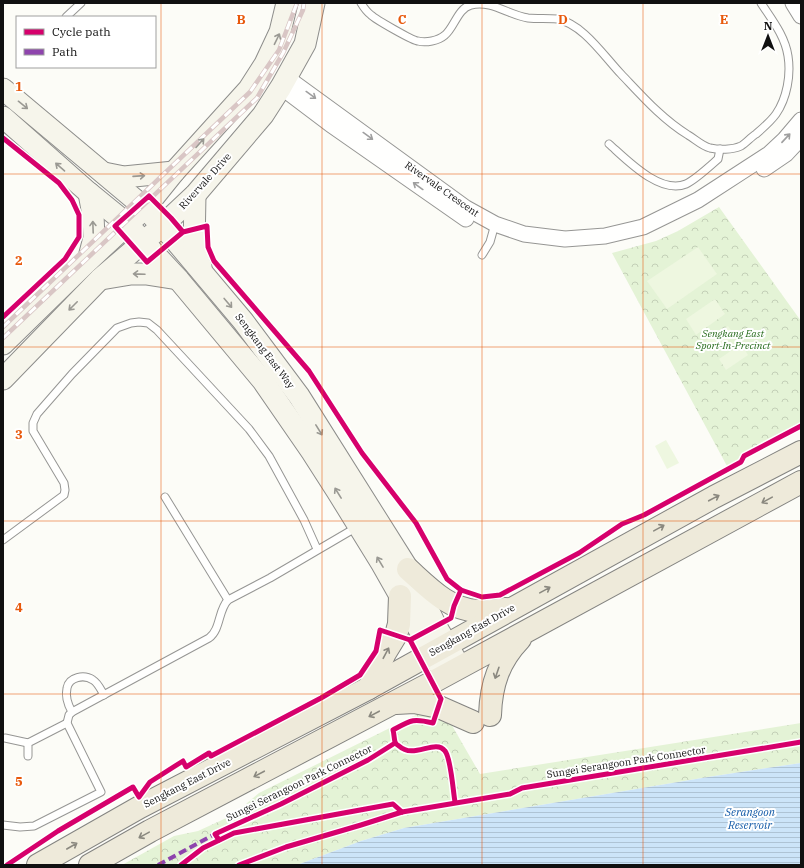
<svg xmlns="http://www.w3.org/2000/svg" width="804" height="868" font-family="'IBM Plex Serif',serif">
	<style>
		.park { fill: url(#park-crowns) }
		.pitch { fill: #eef7e0 }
		.water { fill: url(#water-rules) }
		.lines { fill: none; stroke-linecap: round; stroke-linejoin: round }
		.lane-casing { stroke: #969694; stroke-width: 9 }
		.street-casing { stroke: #969694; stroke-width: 17 }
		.secondary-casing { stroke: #8d8d8b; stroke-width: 23 }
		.primary-casing { stroke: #848481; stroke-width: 24 }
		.lane { stroke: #fffffe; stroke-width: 7 }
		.street { stroke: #fffffe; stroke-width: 15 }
		.secondary { stroke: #f6f5eb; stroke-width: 21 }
		.primary { stroke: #eeeada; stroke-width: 22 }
		.rail-casing { stroke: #d9c6c5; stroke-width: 4.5 }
		.rail { stroke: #fff; stroke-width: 3; stroke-dasharray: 9; stroke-linecap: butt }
		.quiet { stroke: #8e44ad; stroke-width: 4; stroke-dasharray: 8 4; stroke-linecap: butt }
		.cycleway-casing { stroke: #fff; stroke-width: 8 }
		.cycleway { stroke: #d6006c; stroke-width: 5 }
		.oneway { stroke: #9a9993 }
		.oneway2 { stroke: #9f9f9f }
		.oneway3 { stroke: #8a887f }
		.grid { fill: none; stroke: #e8590c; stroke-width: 1; stroke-opacity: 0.55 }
		.labels { text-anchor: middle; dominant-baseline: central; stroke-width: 4; stroke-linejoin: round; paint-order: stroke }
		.street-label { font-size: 10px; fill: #101010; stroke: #fff }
		.park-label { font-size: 10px; font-style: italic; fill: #276c1d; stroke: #fff }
		.water-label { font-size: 11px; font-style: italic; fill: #145ba8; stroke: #fff }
		.grid-label { font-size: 13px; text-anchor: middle; font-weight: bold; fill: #e8590c; stroke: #fff; stroke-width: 4; stroke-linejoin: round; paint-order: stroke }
	</style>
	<defs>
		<pattern id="park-crowns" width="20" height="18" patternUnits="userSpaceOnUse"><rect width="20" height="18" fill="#e4f3d6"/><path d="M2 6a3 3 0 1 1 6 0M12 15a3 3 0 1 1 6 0" fill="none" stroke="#c3cfb7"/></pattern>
		<pattern id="water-rules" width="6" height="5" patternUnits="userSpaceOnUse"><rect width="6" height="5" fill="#cce4f8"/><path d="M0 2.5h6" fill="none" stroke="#aec3d4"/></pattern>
	</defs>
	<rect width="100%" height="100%" fill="#fcfcf7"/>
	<g class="park">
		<path d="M719,207l82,114v106l-74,39 -115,-213 44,-12 22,-10z"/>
		<path d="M436,705l14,17 30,52 321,-51v40l-93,14 -304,51 -43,13 -64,24h-175l52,-29 24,-5 35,-16 26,-22z"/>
	</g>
	<g class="pitch">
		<path d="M698,247l19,27 -50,35 -20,-28z"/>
		<path d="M715,299l10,15 -29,21 -10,-16z"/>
		<path d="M728,326l7,10 -22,15 -7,-10z"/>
		<path d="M741,344l7,11 -22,15 -7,-11z"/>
		<path d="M666,440l13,23 -12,6 -12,-23z"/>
	</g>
	<path class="water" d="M801,763v102h-504l64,-24 43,-13 304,-51z"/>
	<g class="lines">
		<defs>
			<g id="lane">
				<path d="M361,3c3,5 6,9 10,12 4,4 42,26 47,26 8,2 20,0 27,-6 9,-7 13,-27 26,-30 21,-5 37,10 57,13 10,1 19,0 29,1 26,5 46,36 64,55 21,22 41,45 67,61 7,4 14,11 22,13 9,2 22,2 31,-2 5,-3 10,-9 15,-12 7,-6 15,-13 20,-20 11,-16 15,-39 12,-58 -3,-20 -16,-36 -27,-53"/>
				<path d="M66,17l15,-14"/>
				<path d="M609,144c17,15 51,51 77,40 9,-4 24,-18 32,-25l2,-10"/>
				<path d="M482,255l8,-13 5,-18"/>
				<path d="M165,497l63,103"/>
				<path d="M3,540l61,-45 1,-5 -1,-7 -31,-52v-8l4,-9 35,-40 45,-46 14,-5 8,-1 9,1 9,7 92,99 20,27 35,64 13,29"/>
				<path d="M72,712c-4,-7 -7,-15 -5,-24 2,-11 17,-14 26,-8 5,3 8,10 11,15"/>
				<path d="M5,738l23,5"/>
				<path d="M28,756v-13l39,-20"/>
				<path d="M3,825l17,2 14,-1 67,-34 -34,-69 2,-8 3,-3 137,-74c12,-9 9,-28 19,-38l42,-22 87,-51"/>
			</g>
			<g id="street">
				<path d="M793,3l8,13"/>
				<path d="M286,77l180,131 29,16 29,10 41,5 40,-3 38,-9 55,-27 71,-46 15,-14 17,-20"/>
				<path d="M281,87l49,37 136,95"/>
				<path d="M764,169l22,-15 15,-16"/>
			</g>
			<g id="secondary">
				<path d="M3,89l142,119 29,31 69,82 56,75 109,173 28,57 24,41"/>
				<path d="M3,117l86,76 38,31 51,55 85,102 49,71 25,39 45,73 63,111"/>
				<path d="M104,173l20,4 50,-5"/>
				<path d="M195,195l-1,53 7,19"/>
				<path d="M88,261l6,-23 -1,-23 -4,-22"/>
				<path d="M101,279l30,-5h15l32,5"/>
				<path d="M3,344l85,-83 57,-53 29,-36 75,-83 16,-25 15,-32 7,-29"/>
				<path d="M3,379l97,-100 62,-53 33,-31 68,-80 18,-28 24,-43 9,-41"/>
			</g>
			<g id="primary">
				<path d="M408,569c20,18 41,41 70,42 9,1 19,-1 28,-2"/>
				<path d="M369,688l16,-35 11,-18 3,-11 1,-28"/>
				<path d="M396,703l18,-1 25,5 34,15"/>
				<path d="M490,715c1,-31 9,-54 30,-76"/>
				<path d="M38,865l102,-58 229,-119 345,-191 87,-45"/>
				<path d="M90,865l60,-34 283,-149 368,-200"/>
			</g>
		</defs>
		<use href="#lane" class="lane-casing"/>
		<use href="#street" class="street-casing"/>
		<use href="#secondary" class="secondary-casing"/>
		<use href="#primary" class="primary-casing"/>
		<use href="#lane" class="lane"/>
		<use href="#street" class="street"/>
		<use href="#secondary" class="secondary"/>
		<use href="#primary" class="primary"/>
		<defs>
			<g id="rail">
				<path d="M3,327l247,-235 29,-42 18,-47"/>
				<path d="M3,338l254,-240 26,-45 20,-43 1,-7"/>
			</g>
		</defs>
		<use href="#rail" class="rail-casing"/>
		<use href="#rail" class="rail"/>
		<path class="quiet" d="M158,865l57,-31"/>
		<defs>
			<g id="cycleway">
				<path d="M3,138l56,45 13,17 7,15v22l-14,22 -62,58"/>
				<path d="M183,232l-12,-14 -22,-22 -34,30 32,36 36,-30 24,-6 1,21 6,14 95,110 53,82 54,70 31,56 14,11 21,7 18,-2 79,-42 43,-29 22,-9 97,-53 3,-6 57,-30"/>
				<path d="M410,640l41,-22 3,-12 7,-16"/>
				<path d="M219,840l-4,-6 66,-30 87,-44 27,-17"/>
				<path d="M7,865l51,-34 75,-44 6,10 11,-15 33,-21 3,6 23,-14 2,3 110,-58 39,-23 16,-24 4,-21 30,10 31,59 -8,24c-20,-5 -22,-3 -40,7 1,3 1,8 2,12 1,2 2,3 4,4 15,14 36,-8 46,5 6,7 8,40 10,51"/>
				<path d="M181,865l22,-17 31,-15 159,-29 9,8"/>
				<path d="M239,865l47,-18 75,-22 41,-13 108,-18 12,-6 279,-46"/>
			</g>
		</defs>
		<use href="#cycleway" class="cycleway-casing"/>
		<use href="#cycleway" class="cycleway"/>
	</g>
	<defs><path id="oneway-shaft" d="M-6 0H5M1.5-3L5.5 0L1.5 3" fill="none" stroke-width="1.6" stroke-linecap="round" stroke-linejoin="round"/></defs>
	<g class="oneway">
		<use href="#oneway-shaft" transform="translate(277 39) rotate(-64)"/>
		<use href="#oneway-shaft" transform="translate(23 105) rotate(39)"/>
		<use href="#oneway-shaft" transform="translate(200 143) rotate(-48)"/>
		<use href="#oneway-shaft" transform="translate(60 167) rotate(-139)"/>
		<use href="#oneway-shaft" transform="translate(139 176) rotate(-4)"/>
		<use href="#oneway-shaft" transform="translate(93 227) rotate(-92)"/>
		<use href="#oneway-shaft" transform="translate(139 274) rotate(-178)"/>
		<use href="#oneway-shaft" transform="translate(228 303) rotate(50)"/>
		<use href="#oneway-shaft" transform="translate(73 306) rotate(135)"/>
		<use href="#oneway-shaft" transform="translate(319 430) rotate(58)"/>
		<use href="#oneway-shaft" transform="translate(338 493) rotate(-122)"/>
		<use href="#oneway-shaft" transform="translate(380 562) rotate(-121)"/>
	</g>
	<g class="oneway2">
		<use href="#oneway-shaft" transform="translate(311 95) rotate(36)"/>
		<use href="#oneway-shaft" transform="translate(368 136) rotate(36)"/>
		<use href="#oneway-shaft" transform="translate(786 138) rotate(-47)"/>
		<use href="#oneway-shaft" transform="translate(418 186) rotate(-144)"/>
	</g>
	<g class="oneway3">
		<use href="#oneway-shaft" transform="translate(714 498) rotate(-28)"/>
		<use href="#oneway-shaft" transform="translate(767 500) rotate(151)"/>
		<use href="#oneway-shaft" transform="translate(659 528) rotate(-29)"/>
		<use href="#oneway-shaft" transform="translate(545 590) rotate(-29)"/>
		<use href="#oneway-shaft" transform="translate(386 653) rotate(-62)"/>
		<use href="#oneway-shaft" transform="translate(497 673) rotate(109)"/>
		<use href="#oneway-shaft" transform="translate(374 714) rotate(152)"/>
		<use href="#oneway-shaft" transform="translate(259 774) rotate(152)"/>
		<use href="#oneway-shaft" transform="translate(144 835) rotate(151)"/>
		<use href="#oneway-shaft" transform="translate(72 846) rotate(-30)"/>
	</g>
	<path class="grid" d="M161,3v862M322,3v862M482,3v862M643,3v862M3,174h798M3,347h798M3,521h798M3,694h798"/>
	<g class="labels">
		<g class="street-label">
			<text transform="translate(205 181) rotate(-48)">Rivervale Drive</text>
			<text transform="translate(442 189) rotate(35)">Rivervale Crescent</text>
			<text transform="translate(265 351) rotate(53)">Sengkang East Way</text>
			<text transform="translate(472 630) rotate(-29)">Sengkang East Drive</text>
			<text transform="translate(626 762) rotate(-9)">Sungei Serangoon Park Connector</text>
			<text transform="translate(187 783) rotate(-27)">Sengkang East Drive</text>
			<text transform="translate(299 783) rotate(-26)">Sungei Serangoon Park Connector</text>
		</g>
		<g class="park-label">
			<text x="733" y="333">Sengkang East<tspan x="733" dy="12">Sport-In-Precinct</tspan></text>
		</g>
		<g class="water-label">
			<text x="750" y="812">Serangoon<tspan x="750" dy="13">Reservoir</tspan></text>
		</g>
	</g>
	<g class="grid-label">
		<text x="241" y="24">B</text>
		<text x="402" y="24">C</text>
		<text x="563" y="24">D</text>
		<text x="724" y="24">E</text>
		<text x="19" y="91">1</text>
		<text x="19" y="265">2</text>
		<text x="19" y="439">3</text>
		<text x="19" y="612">4</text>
		<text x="19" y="786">5</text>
	</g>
	<rect width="804" height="868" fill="none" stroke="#101010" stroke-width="8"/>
	<rect x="16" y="16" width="140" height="52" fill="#ffffff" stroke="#9f9f9f"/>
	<rect x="24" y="29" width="20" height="6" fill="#d6006c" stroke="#9f9f9f"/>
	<text x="52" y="36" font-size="12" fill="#101010">Cycle path</text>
	<rect x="24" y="49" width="20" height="6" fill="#8e44ad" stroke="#9f9f9f"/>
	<text x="52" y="56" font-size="12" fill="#101010">Path</text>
	<g transform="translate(768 36)" stroke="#ffffff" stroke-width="3" paint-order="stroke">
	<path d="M0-3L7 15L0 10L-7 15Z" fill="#101010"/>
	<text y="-6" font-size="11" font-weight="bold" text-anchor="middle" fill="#101010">N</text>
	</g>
</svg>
